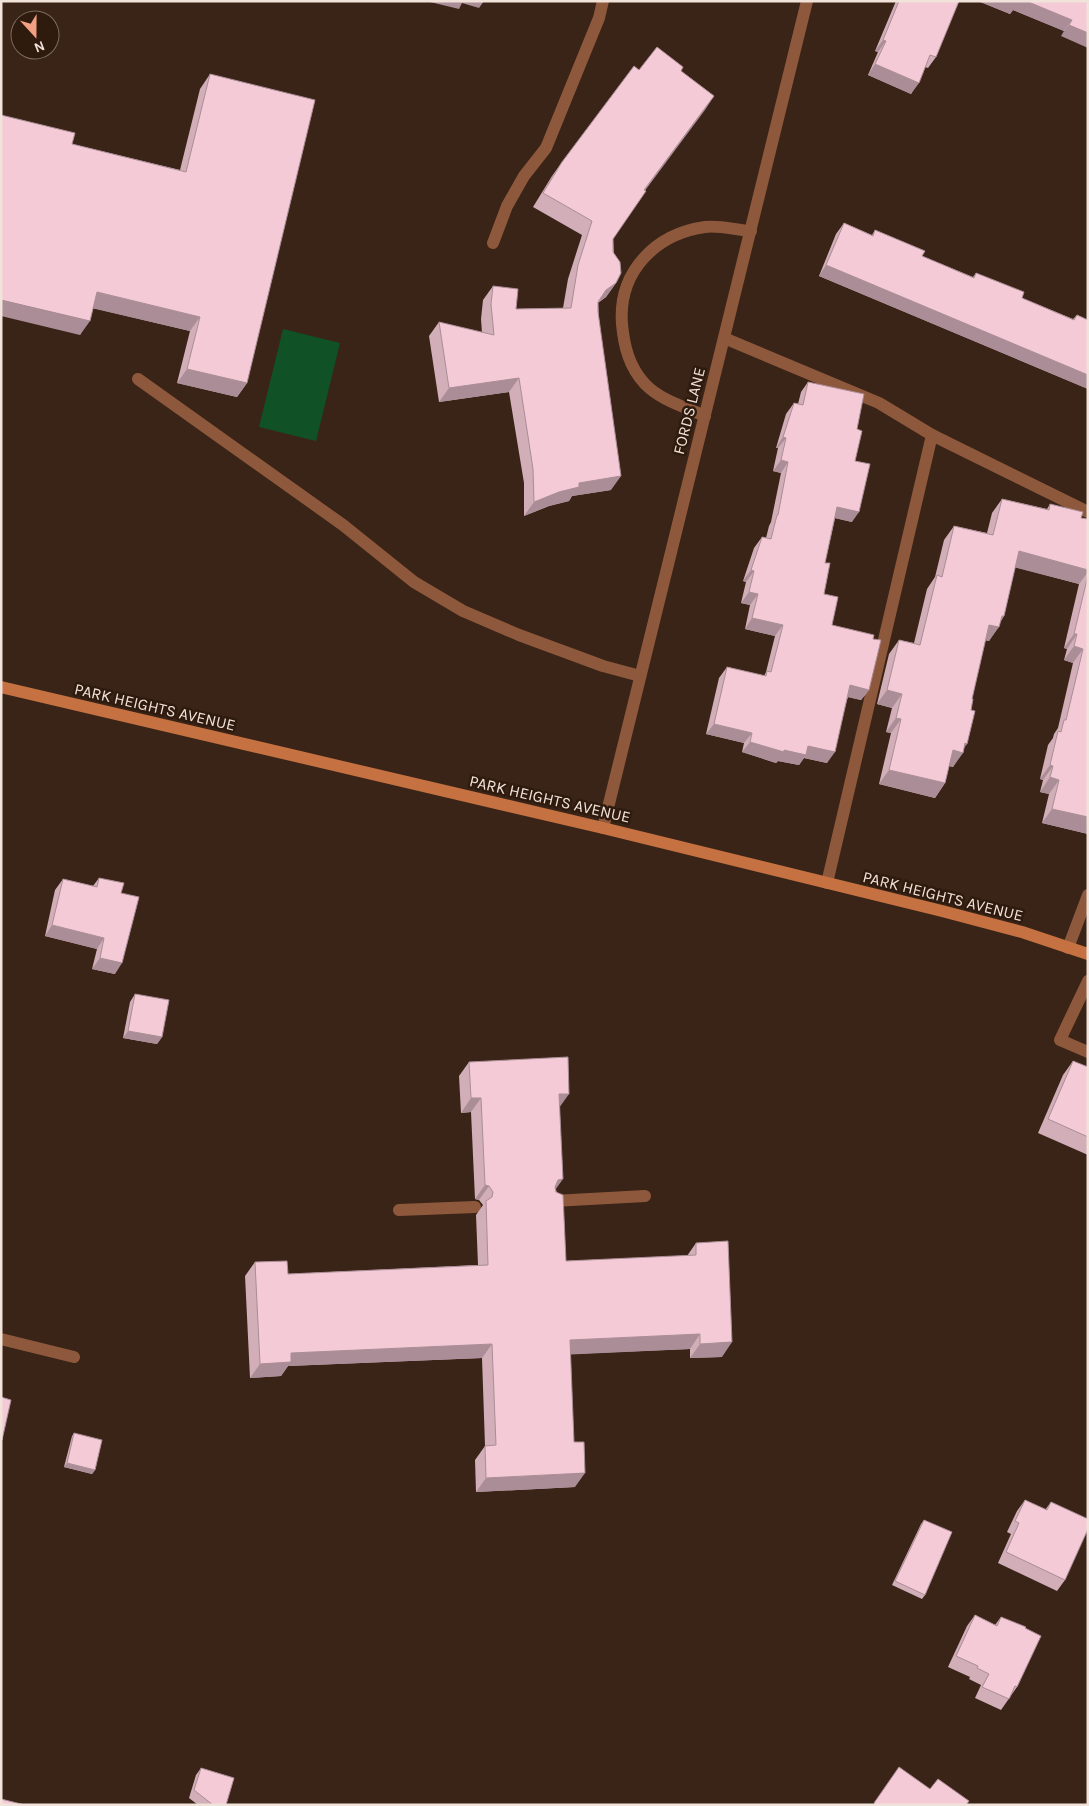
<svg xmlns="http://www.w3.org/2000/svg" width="1089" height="1806" font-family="Karla,sans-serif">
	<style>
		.green { fill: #105226 }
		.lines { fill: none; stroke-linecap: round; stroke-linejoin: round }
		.service { stroke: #8e583c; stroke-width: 12 }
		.minor { stroke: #8e583c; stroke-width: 12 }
		.tertiary { stroke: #8e583c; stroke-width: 12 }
		.secondary { stroke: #c67141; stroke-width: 12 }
		.wall { fill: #d1aeb8 }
		.shaded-wall { fill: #aa8d96 }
		.building { fill: #f3cad6; stroke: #aa8d96 }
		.labels { text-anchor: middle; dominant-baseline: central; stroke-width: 5; stroke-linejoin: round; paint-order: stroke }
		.street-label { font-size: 16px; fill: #f1e2da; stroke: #2f1b0e }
	</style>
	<rect width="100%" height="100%" fill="#392417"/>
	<path class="green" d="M283,329l57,14 -24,98 -57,-14z"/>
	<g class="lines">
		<g class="service">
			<path d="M493,243l14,-37 17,-30 22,-28 53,-130 4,-17"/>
			<path d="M724,338l155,65 53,32"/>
			<path d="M138,379l205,146 71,57 49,29 56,24 84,31 37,10"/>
			<path d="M705,416c-20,-9 -45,-16 -60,-32 -16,-17 -21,-38 -23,-60 -4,-52 33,-90 83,-97 14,-2 31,3 46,4"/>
			<path d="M827,883l105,-448 156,77"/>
			<path d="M1068,948l20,-53"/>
			<path d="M1088,981l-28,59 28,12"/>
			<path d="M553,1201l92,-5"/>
			<path d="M399,1210l76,-3"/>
		</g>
		<path class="minor" d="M1,1339l73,18"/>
		<path class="tertiary" d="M603,828l204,-827"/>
		<path class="secondary" d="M1,687l602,141 339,83 80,21 66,22"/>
	</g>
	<g class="wall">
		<path d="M896,1h63l-23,56 -8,11 -3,-1 -14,27 -43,-19 10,-23 -3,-1z"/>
		<path d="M978,1h110l-27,35 3,-5 -51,-21 -3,4z"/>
		<path d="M681,71l33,25 -69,94 -32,49 3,44 -10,14 -8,6 13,187 -39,6 -3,5 -20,5 -25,10v-33l-15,-91 -70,10 -10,-66 10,-14 43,11 -1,-14 2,-19 10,-14 23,23 47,-1 5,-29 14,-44 -49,-28 19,-31 10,-14z"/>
		<path d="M210,74l37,309 -10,14 -60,-14 13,-52 -97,-23 -13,27 -8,-191 108,26 20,-81z"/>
		<path d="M844,223l28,12 3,-5 47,26 51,21 3,-4 46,25 51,21 4,-4 11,74 -269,-113 17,-42z"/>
		<path d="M808,382l49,47 -5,93 -17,-4 -10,45 -1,31 8,31 41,14 -4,51 -8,10 -13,-3 -21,66 -23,-5 -5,7 -21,-4 -2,2 -34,-11 2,-9 -38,-9 13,-56 8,-11 37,9 2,-4 9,-36 -30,-7 5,-24 -9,-2 5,-21 -3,-1 11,-33 8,-11 4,1 3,-12 2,-4 10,-49 -8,-2 5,-23h-2l10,-34 8,-11 4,1 3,-12z"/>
		<path d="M1002,499l45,10 3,-5 31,14 7,1v315l-46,-11 7,-29 -9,-2 3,-12 -3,-1 8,-34 5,-7 1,-4 4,-6 15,-65 -9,-3 3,-11 -3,-1 15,-64 -64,-17 -11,49 -15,25 -4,-1 -13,59 -1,11 -7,38 -11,19 -4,-1 -4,17 -10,15 -56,-14 12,-51 -5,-1 6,-24 -15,-4 12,-50 10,-14 15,3 13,-54 8,-12 9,-37 10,-14 33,7 5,-20z"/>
		<path d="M99,878l22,15 -6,81 -23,-5 5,-20 -52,-13 10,-46 8,-11 30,7z"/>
		<path d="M135,994l27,43 -5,7 -34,-6 7,-36z"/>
		<path d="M1073,1061l15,6v88l-50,-22 25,-58z"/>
		<path d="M469,1062l91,45 -4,82 10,72 121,-5 9,-13 26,114 -32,1v-9l-120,5 5,133 -99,5 -1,-32 10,-14 -3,-88 -194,8 -7,10 -31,2 -5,-102 10,-14 33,12 190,-9 -2,-50 7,-10 -4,-5 -4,-1 -4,-87 -10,1 -2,-37z"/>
		<path d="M74,1433l21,37 -3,4 -28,-7 8,-31z"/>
		<path d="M1025,1500l20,10 6,-8 14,78 -8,11 -59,-28 13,-29 -4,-2 10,-21z"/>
		<path d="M924,1520l1,75 -3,4 -30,-14 29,-61z"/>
		<path d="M975,1615l20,10 6,-8 16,70 -16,23 -26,-12 6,-13 -12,-6 1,-2 -22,-10 19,-41z"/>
		<path d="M201,1768l25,37h-28l-9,-7 7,-23z"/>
	</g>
	<g class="shaded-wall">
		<path d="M426,1h58l-5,7 -17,-5 -3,6z"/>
		<path d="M978,1h48l46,19 -8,11 -51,-21 -3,4z"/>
		<path d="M1069,25l19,8v15l-27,-12z"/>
		<path d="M883,40l3,1 -8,11 -3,-1z"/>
		<path d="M875,64l44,19 -8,11 -43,-19z"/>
		<path d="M714,96l-9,14 -70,94 9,-14z"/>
		<path d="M826,265l262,110v14l-269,-113z"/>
		<path d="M616,283l-10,14 -10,7 10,-14z"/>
		<path d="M97,292l103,25 -10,14 -103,-24z"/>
		<path d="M1,300l89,21 -10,14 -79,-19z"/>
		<path d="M187,369l60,14 -10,14 -60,-14z"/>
		<path d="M519,378l-10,14 -70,10 10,-14z"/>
		<path d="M783,437l3,1 -8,10h-2z"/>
		<path d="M781,460l7,2 -7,11 -8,-2z"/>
		<path d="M621,476l-10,14 -39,6 -3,5 -20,5 -25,10 10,-14 45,-19z"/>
		<path d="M837,507l22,5 -7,10 -22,-5z"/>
		<path d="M1019,551l69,19v2l-9,12 -70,-18z"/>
		<path d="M751,570l3,1 -8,11 -3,-1z"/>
		<path d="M749,592l9,2 -8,11 -9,-2z"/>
		<path d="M1002,616h2l-7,10 2,1 -10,14 -10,-2 10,-14z"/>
		<path d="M752,618l31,7 -8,11 -30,-7z"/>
		<path d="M1074,634h3l-10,15 -3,-1z"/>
		<path d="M1074,646l9,3 -10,14 -9,-3z"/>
		<path d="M850,685l19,5 -8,10 -18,-4z"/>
		<path d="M887,690l15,4 -10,14 -15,-4z"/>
		<path d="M896,718l5,1 -10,14 -5,-1z"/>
		<path d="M714,724l38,9 -8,10 -38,-9z"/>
		<path d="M750,742l34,8 24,-4 27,6 -8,11 -23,-5 -5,7 -21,-4 -2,2 -34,-11z"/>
		<path d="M965,743l2,1 -6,8 2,1 -10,14 -10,-3 10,-14z"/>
		<path d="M1050,765l3,1 -10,14 -3,-1z"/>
		<path d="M889,770l56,13 -10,15 -56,-14z"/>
		<path d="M1050,777l9,3 -10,14 -9,-2z"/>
		<path d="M1052,809l36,8v17l-46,-11z"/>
		<path d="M52,925l52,13 -7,11 -52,-13z"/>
		<path d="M100,958l22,5 -7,11 -23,-5z"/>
		<path d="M128,1031l34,6 -5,7 -34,-6z"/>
		<path d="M559,1094h10l-10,14z"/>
		<path d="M471,1098h10l-10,14 -10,1z"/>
		<path d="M563,1179l-10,14 -5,2 10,-15z"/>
		<path d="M485,1185l4,1 -10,14 -4,-1z"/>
		<path d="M700,1334l-10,15 -130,6 10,-15z"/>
		<path d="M732,1342l-10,15 -32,1 10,-14z"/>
		<path d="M492,1344l-10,14 -194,8 -7,10 -31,2 10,-14 31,-11z"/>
		<path d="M67,1463l28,7 -3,4 -28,-7z"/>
		<path d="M585,1473l-10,14 -99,5 10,-14z"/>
	</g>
	<g class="building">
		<path d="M899,1h60l-23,56 -6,-2 -11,28 -44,-19 11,-23 -3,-1z"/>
		<path d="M1026,1h62v32l-19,-8 3,-5z"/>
		<path d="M657,47l26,20 -2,4 33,25 -70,94 2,1 -33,48v13l7,10 1,11 -5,10 -10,7 -8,12v10l23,164 -42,7v4l-20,5 -25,10 -1,-33 -14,-91 -70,10 -10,-66 55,13 -3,-31 2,-18 25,3 -2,20 55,-1 7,-43 14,-44 -49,-28 19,-31 72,-96 5,4z"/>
		<path d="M210,74l105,26 -68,283 -60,-14 13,-52 -103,-25 -7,29 -89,-21v-185l74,18 -3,11 114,28z"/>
		<path d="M844,223l29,13 2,-6 50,21 -3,5 52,22 2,-5 48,19 -2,6 52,22 3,-5 11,5v55l-262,-110z"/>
		<path d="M808,382l56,12 -7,35 5,2 -7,30 15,3 -11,48 -22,-5 -12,56h5l-6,31 14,3 -6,28 42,10 -1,4 8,1 -12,50 -19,-5 -15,67 -27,-6 -2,9 -22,-5v2l-34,-10 2,-9 -38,-9 13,-57 39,9 1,-5 4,1 12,-47 -31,-7 6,-24 -9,-2 5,-21 -3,-1 11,-33 9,2 6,-24h1l10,-53 -7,-2 5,-22 -3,-1 11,-34 9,2z"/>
		<path d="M1002,499l47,11 1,-6 33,8 -2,6 7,1v51l-69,-19 -15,65h-2l-3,11 -10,-2 -17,74h1l-2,11 4,1 -8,33 -2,-1 -2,10 -10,-3 -8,33 -56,-13 12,-51 -5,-1 6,-24 -15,-4 12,-50 21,5 17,-70 5,2 12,-51 39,9z"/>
		<path d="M1088,575v242l-36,-8 7,-29 -9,-3 3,-11 -3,-1 8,-34 3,1 3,-12h2l17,-71 -9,-3 3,-12h-3z"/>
		<path d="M99,878l25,5 -3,10 18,4 -17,66 -22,-5 4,-20 -52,-13 11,-46 34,8z"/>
		<path d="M135,994l34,6 -7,37 -34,-6z"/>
		<path d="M568,1057l1,37h-10l4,85 -5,1 -3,7 1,5 7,3 3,66 130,-6v-12l32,-2 4,101 -32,2v-10l-130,6 4,102h10l1,31 -99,5 -1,-32 11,-1 -4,-101 -201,9v9l-31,2 -5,-102 32,-1 1,13 200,-9 -2,-64 6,-4 1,-5 -4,-6 -4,-1 -4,-87h-10l-2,-36z"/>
		<path d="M1073,1061l15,6v70l-40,-18z"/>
		<path d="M1,1397l10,3 -9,40h-1z"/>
		<path d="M74,1433l28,7 -7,30 -28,-7z"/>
		<path d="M1025,1500l22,10 4,-8 37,17v10l-23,51 -59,-28 13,-29 -4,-2z"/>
		<path d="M924,1520l28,12 -27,63 -30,-14z"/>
		<path d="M975,1615l22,11 4,-9 25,10 -1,1 16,8 -24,51 -2,-1 -6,13 -27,-12 7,-13 -12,-6 1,-2 -22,-10z"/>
		<path d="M899,1767l31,22 8,-10 31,22 -3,4h-90l-2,-2z"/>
		<path d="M201,1768l33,10 -8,27h-13l-19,-15z"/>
		<path d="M1,1799l24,6h-24z"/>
	</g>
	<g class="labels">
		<g class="street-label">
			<text transform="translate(689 411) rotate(-76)">FORDS LANE</text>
			<text transform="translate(155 707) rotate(13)">PARK HEIGHTS AVENUE</text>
			<text transform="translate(550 799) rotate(13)">PARK HEIGHTS AVENUE</text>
			<text transform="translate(943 896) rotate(14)">PARK HEIGHTS AVENUE</text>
		</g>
	</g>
	<rect width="1089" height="1806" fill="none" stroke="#f1e2da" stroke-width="5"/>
	<g transform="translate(35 35) rotate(159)"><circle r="24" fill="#2f1b0e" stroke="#7d6b60"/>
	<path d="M0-4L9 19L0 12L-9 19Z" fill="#f2a081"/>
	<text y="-8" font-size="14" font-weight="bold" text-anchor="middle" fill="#f1e2da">N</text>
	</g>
</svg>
